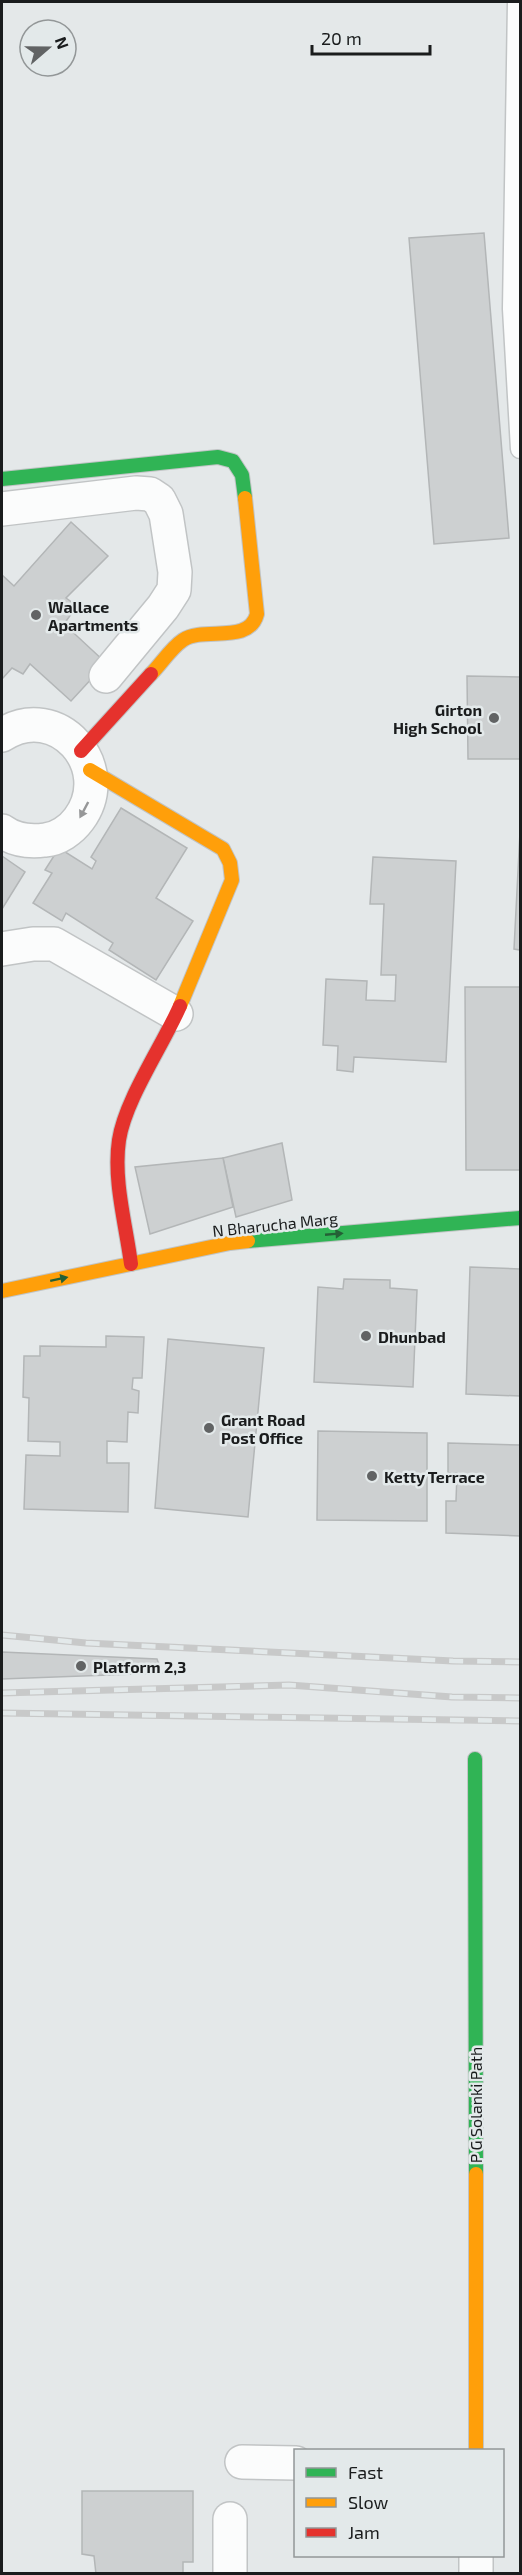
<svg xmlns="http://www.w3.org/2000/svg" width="522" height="2575" font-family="'Exo 2',sans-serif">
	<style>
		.building { fill: #cdd0d1; stroke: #b3b6b7; stroke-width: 1.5 }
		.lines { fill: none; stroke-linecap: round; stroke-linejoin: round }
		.lane-casing { stroke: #c1c4c5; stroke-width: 21 }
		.street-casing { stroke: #c1c4c5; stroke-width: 36 }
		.fast-casing { stroke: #c1c4c5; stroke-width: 16 }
		.slow-casing { stroke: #c1c4c5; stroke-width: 16 }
		.jam-casing { stroke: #c1c4c5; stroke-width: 16 }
		.lane { stroke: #fbfcfc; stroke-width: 18 }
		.street { stroke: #fbfcfc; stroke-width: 33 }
		.fast { stroke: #30b455; stroke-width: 14 }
		.slow { stroke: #ff9f0a; stroke-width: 14 }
		.jam { stroke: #e5322d; stroke-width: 14 }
		.rail-casing { stroke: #c8c9c9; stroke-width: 7 }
		.rail { stroke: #e3e9ea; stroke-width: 4.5; stroke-dasharray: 14; stroke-linecap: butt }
		.oneway { fill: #969798 }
		.oneway2 { fill: #246036 }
		.poi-dot { fill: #616364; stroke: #e3e9ea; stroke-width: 2 }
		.labels { text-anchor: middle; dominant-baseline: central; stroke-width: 5; stroke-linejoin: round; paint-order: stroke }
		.poi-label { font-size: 16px; font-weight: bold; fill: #1a1c1d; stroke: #e3e9ea; text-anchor: start }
		.street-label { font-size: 16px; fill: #1a1c1d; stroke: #e3e9ea }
	</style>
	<rect width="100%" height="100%" fill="#e4e8e9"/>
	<g class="building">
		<path d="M484,233l25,305 -75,6 -25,-306z"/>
		<path d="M71,522l37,34 -42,42 11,8 -13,18 42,39 -35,38 -41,-37 -7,10 -11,-6 -10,11v-104l12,11z"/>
		<path d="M467,676l53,1v82h-52z"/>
		<path d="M121,808l66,40 -31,50 37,23 -37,59 -47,-30 4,-7 -47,-30 -4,8 -29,-18 19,-30 -7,-3 14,-22 33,21 4,-8 -5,-4z"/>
		<path d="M520,832v118l-6,-1z"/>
		<path d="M2,856l23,16 -23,37z"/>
		<path d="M373,857l83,4 -10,201 -92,-5 -1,15 -16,-2 1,-24 -15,-1 3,-66 41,2 -1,19 29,1 1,-26h-15l3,-71h-14z"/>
		<path d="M465,987h55v183h-54z"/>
		<path d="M282,1143l10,57 -56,17 -13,-59z"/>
		<path d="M223,1158l10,49 -83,27 -15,-67z"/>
		<path d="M520,1264v132l-54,-2 4,-127 50,2z"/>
		<path d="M344,1279l46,1v8l27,2 -4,97 -99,-5 4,-95 25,2z"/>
		<path d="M106,1336l38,1 -2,41h-9l-1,11 7,2 -1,22 -10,-1 -1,30 -20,-1v22h22l-1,49 -104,-3 2,-54 34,1v-14l-32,-1 1,-43 -6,-1 1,-41h16v-10l66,1z"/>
		<path d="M168,1339l96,9 -16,169 -93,-9z"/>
		<path d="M318,1431l109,2v88l-110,-1z"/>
		<path d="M448,1443l72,2v91l-74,-3v-32h10l1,-28h-9z"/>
		<path d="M2,1652l155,7 5,14 -160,6z"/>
		<path d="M82,2491h111v71h-10v12h-87l-2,-18 -12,-2z"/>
	</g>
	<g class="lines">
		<defs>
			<path id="lane" d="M517,2l-5,307 8,140"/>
			<g id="street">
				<path d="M2,509l134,-16 14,1 9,6 7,14 9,58 -1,18 -11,17 -57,69"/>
				<path d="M2,735c55,-36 115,32 77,84 -8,11 -21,20 -34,21 -16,2 -31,0 -43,-9"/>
				<path d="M2,949l31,-5h21l122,70"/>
				<path d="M242,2462l54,1"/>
				<path d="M230,2519v55"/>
				<path d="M476,2556v18"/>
			</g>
			<g id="fast">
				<path d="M2,479l216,-22 15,4 9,14 3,23"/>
				<path d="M248,1241l272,-23"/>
				<path d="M475,1759l1,415"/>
			</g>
			<g id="slow">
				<path d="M151,674c10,-10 20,-26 32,-34 21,-14 66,5 74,-26l-12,-116"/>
				<path d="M90,770l133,79 7,14 2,17 -52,126"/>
				<path d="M2,1291l228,-48 18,-2"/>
				<path d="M476,2174v276"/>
			</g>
			<g id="jam">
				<path d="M81,751l70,-77"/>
				<path d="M131,1264c-5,-39 -18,-84 -12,-124 6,-40 44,-95 61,-134"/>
			</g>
		</defs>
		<use href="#lane" class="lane-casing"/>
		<use href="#street" class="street-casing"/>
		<use href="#fast" class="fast-casing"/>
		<use href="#slow" class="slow-casing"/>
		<use href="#jam" class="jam-casing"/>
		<use href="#lane" class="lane"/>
		<use href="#street" class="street"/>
		<use href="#fast" class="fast"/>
		<use href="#slow" class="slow"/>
		<use href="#jam" class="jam"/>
		<defs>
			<g id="rail">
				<path d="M2,1635l84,8 367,18 67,1"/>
				<path d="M2,1693l287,-8 163,12 68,1"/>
				<path d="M2,1713l518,8"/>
			</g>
		</defs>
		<use href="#rail" class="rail-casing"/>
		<use href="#rail" class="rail"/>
	</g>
	<defs><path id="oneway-solid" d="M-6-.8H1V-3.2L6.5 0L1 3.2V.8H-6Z" transform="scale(1.5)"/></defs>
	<use class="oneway" href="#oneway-solid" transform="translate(84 810) rotate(118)"/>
	<g class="oneway2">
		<use href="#oneway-solid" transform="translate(334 1234) rotate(-5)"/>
		<use href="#oneway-solid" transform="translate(59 1279) rotate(-12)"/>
	</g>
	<g class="poi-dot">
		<circle cx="36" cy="615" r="6"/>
		<circle cx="494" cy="718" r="6"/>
		<circle cx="366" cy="1336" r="6"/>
		<circle cx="209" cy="1428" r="6"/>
		<circle cx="372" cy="1476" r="6"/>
		<circle cx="81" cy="1666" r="6"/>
	</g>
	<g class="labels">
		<g class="poi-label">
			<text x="48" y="606">Wallace<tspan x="48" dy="18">Apartments</tspan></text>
			<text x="482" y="709" text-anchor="end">Girton<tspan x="482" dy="18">High School</tspan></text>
			<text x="378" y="1336">Dhunbad</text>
			<text x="221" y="1419">Grant Road<tspan x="221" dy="18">Post Office</tspan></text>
			<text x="384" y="1476">Ketty Terrace</text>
			<text x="93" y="1666">Platform 2,3</text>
		</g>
		<g class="street-label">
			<text transform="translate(275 1224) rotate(-6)">N Bharucha Marg</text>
			<text transform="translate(475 2105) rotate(-90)">P G Solanki Path</text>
		</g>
	</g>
	<rect width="522" height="2575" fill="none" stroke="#1a1c1d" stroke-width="6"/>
	<rect x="294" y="2449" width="210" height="108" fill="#e3e9ea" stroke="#939798" stroke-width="1.5"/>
	<rect x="306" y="2468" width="30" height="9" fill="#30b455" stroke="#939798" stroke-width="1.5"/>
	<text x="348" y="2479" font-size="18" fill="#1a1c1d">Fast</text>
	<rect x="306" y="2498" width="30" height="9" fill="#ff9f0a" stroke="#939798" stroke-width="1.5"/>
	<text x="348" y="2509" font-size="18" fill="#1a1c1d">Slow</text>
	<rect x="306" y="2528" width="30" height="9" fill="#e5322d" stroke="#939798" stroke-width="1.5"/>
	<text x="348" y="2539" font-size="18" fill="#1a1c1d">Jam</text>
	<g transform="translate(48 48) rotate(70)"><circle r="28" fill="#e3e9ea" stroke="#939798" stroke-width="1.5"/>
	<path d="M0-4.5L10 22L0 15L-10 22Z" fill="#616364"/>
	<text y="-9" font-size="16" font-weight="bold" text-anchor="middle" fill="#1a1c1d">N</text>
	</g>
	<path d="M312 45v9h118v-9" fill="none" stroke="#1a1c1d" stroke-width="3"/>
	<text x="321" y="45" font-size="18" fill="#1a1c1d" stroke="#e3e9ea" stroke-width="4.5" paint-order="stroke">20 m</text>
</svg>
